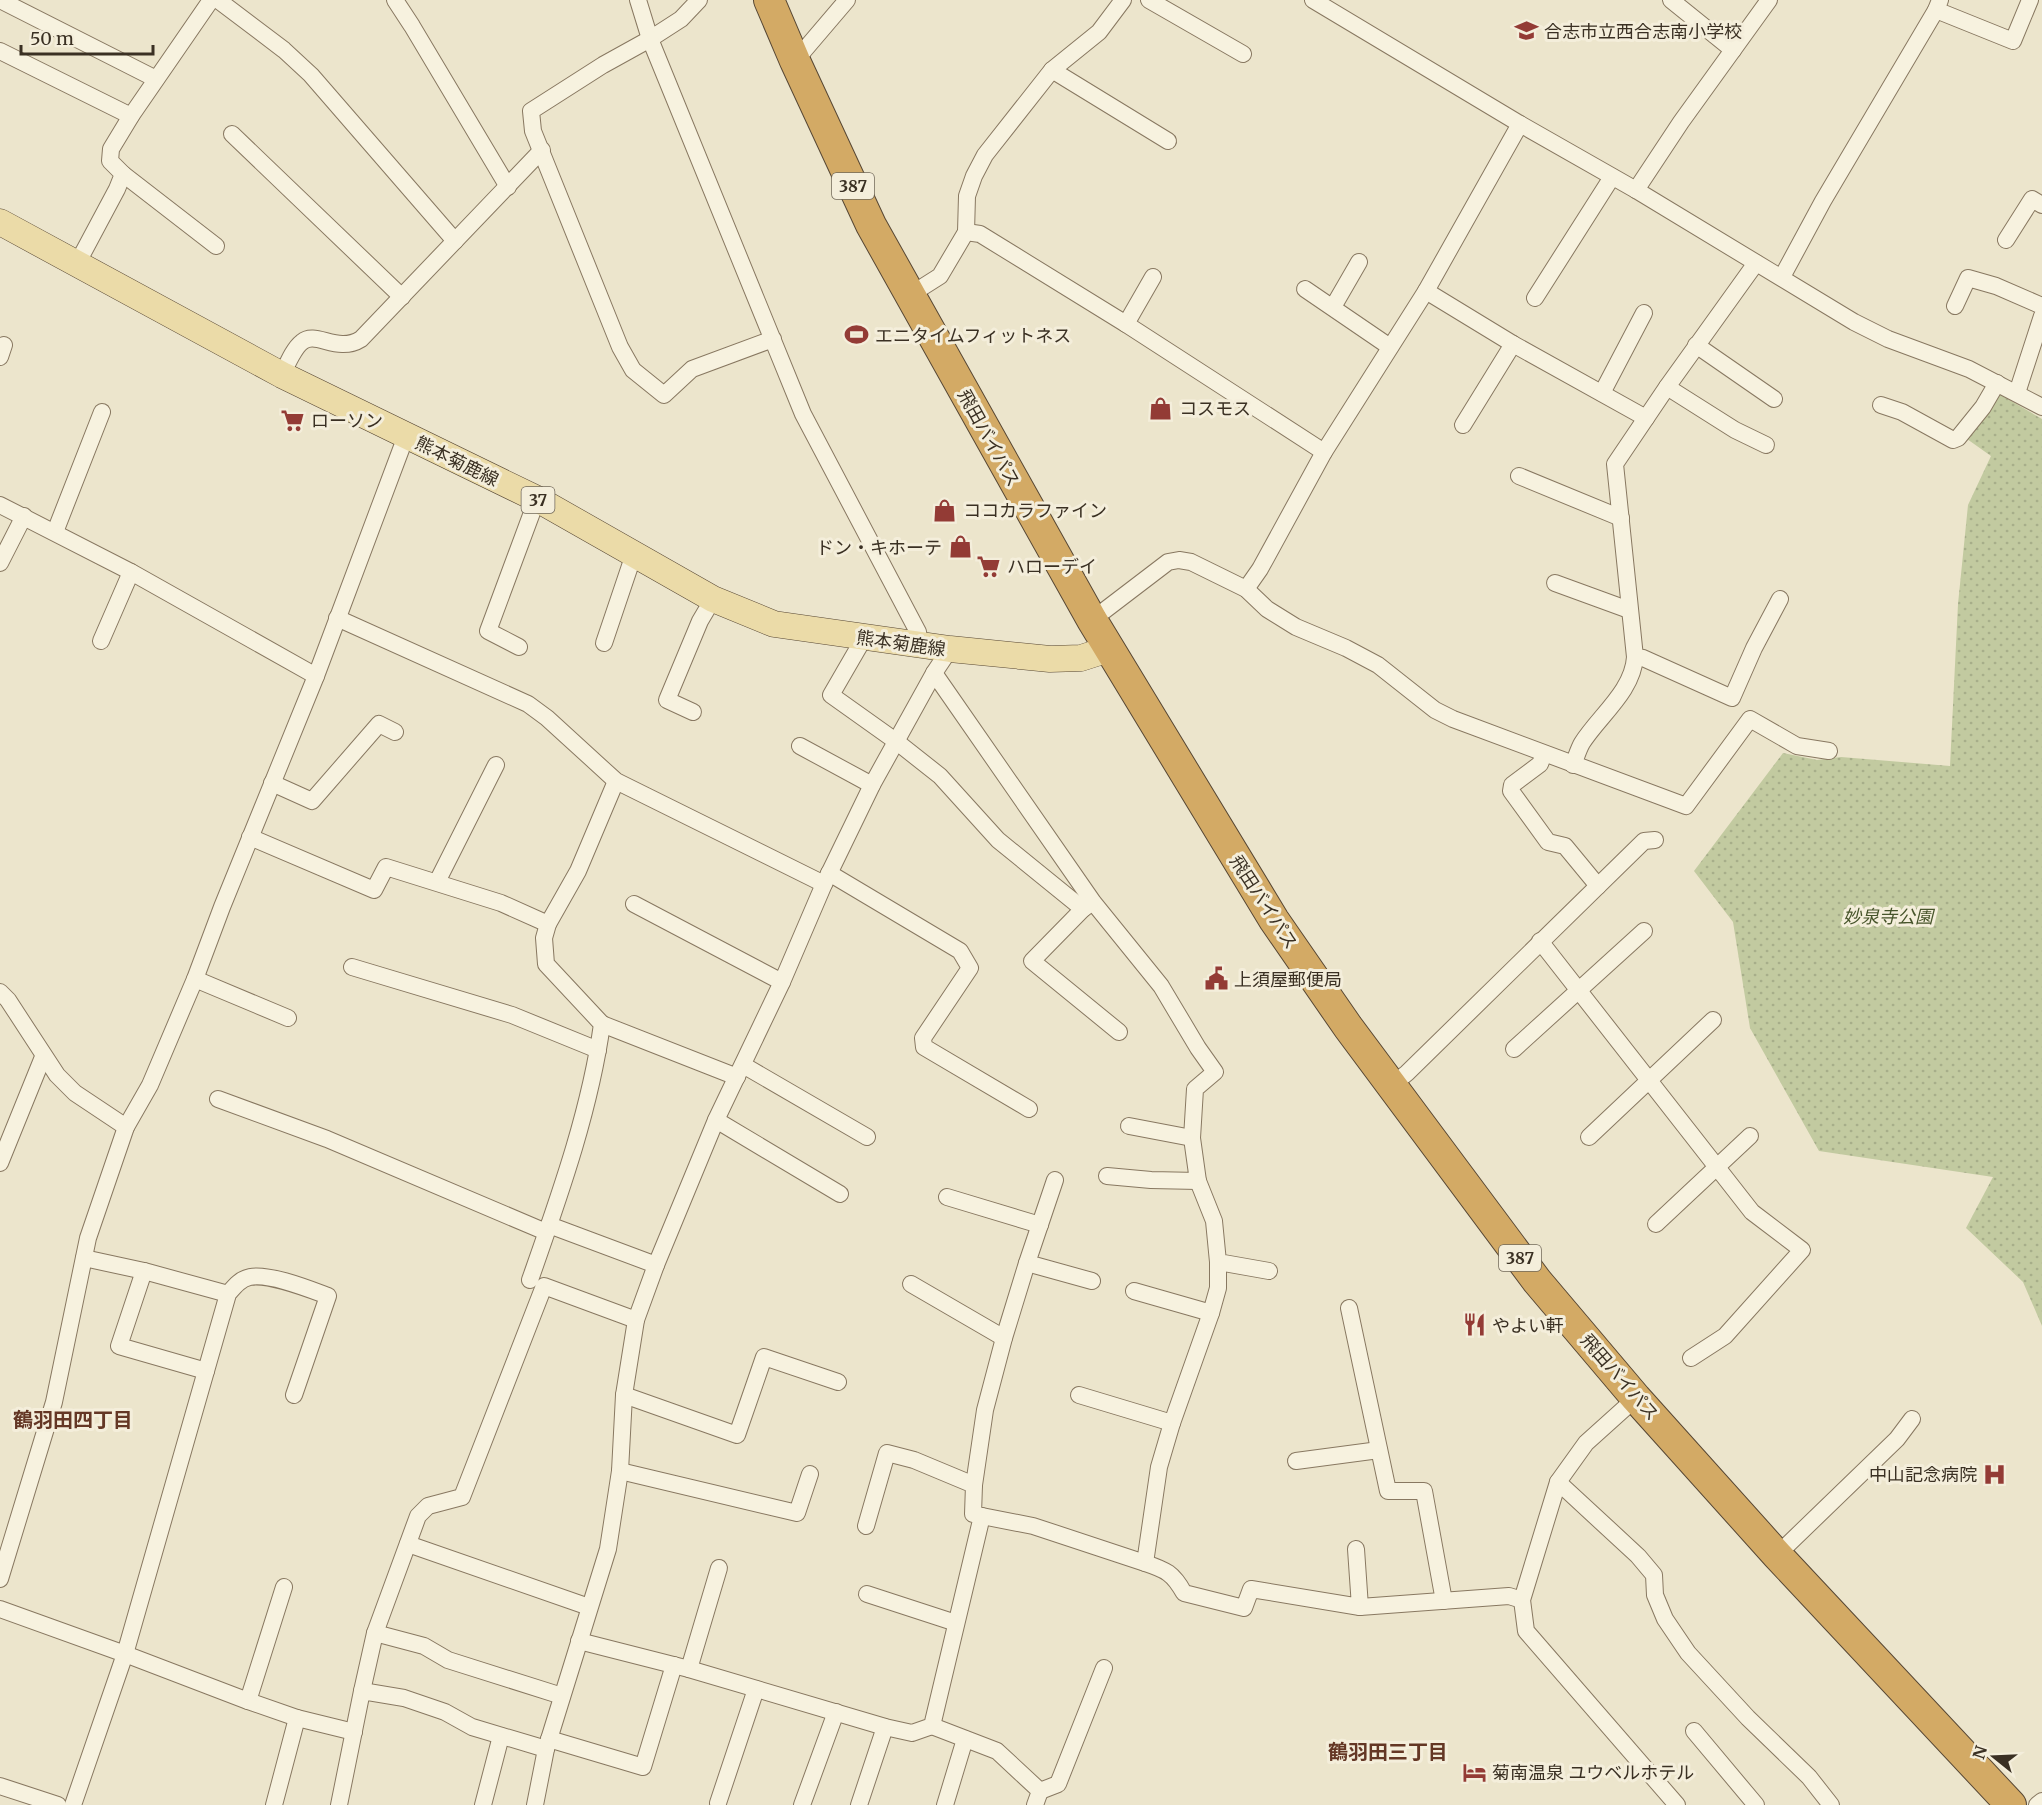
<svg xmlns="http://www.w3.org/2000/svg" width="2042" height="1805" font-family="Merriweather,'Noto Sans JP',serif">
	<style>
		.green { fill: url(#green-dots) }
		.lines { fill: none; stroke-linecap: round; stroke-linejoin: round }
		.street-casing { stroke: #887861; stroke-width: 18 }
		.primary-casing { stroke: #574734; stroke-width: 27 }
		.highway-casing { stroke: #574734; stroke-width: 32 }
		.street { stroke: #f7f2df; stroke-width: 16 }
		.primary { stroke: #ebdba8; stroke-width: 26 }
		.highway { stroke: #d3aa65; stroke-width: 30 }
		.labels { text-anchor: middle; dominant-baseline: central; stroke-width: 6; stroke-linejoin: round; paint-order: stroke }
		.shield { fill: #f4eedb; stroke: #72695a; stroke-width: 1.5 }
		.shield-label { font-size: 16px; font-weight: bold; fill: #3a3023 }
		.poi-label { font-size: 18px; fill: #3a3023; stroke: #f4eedb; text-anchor: start }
		.street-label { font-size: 18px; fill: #3a3023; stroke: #f4eedb }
		.park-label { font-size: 18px; font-style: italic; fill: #47552b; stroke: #f4eedb }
		.neighbourhood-label { font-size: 20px; font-weight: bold; fill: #643725; stroke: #f4eedb }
	</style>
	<defs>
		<pattern id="green-dots" width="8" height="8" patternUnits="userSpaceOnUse" patternTransform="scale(1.5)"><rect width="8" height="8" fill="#c2caa0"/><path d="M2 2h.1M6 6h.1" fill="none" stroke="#a7ae8a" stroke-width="1.8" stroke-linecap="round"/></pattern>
	</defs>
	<rect width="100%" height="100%" fill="#ece5cc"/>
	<path class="green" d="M1999,394l43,25v907l-19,-44 -57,-54 27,-51 -174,-26 -69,-123 -17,-106 -39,-51 89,-118 34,7 24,-3 109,9 8,-162 10,-99 23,-49 -24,-17z"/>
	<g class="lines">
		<defs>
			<g id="street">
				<path d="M0,0l156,79"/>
				<path d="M218,0l66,50 27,25 144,166"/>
				<path d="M395,0l17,26 96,161"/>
				<path d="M638,0l12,39 31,-20 18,-19"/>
				<path d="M1149,0l94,54"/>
				<path d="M1313,0l207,124 116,66 218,132 34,17 81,30 73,38"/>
				<path d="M1671,0l62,50"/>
				<path d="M1936,10l77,31 17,-41"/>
				<path d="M0,51l131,65"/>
				<path d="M795,61l52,-61"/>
				<path d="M1052,70l116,71"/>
				<path d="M232,134l170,163"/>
				<path d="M123,174l93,72"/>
				<path d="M1636,190l45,-68 88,-122"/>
				<path d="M966,232l14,2 146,90 27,-47"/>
				<path d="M2006,240l26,-41 10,6"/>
				<path d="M77,264l40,-75 6,-15 -13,-13 1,-12 20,-33 80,-116"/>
				<path d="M1782,277l41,-76 113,-191 4,-10"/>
				<path d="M1305,289l85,58"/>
				<path d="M1426,291l87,53 133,74"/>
				<path d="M910,295l30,-19 26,-44 1,-36 7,-20 11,-21 67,-85 47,-38 24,-32"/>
				<path d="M1535,298l77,-121"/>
				<path d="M1955,306l13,-28 28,8 46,20"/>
				<path d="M1333,307l26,-45"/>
				<path d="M1126,324l198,128"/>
				<path d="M773,339l-81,30 -28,26 -31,-25 -13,-23 -87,-216 -2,-20 72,-46 47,-26 153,375 115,218 2,13"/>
				<path d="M1696,345l78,54"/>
				<path d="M0,357l4,-12"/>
				<path d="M282,375c5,-10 11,-26 20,-33 14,-12 35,12 59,-3l181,-189"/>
				<path d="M1667,387l68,43 31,15"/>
				<path d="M1602,393l42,-80"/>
				<path d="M2017,393l25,-77"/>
				<path d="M1881,405l21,7 51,28 5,-2 25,-31 14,-24"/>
				<path d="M1463,425l50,-81"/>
				<path d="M1519,476l102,42"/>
				<path d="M0,505l131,67 185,104"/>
				<path d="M55,532l47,-120"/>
				<path d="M0,563l24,-47"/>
				<path d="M1555,583l74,27"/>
				<path d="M1246,589l14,-20 64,-117 102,-161 94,-167"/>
				<path d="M337,618l191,86 19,14 69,63 208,103"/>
				<path d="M1092,620l76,-58 11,-2 12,2 55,27 21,20 29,18 50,21 32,17 57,45 18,9 233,87 64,-87 47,27 32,5"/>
				<path d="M864,638l-33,57 66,47 43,34 58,64 85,69"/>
				<path d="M101,641l30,-69"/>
				<path d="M604,643l30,-89"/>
				<path d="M519,647l-31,-16 49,-132"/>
				<path d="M1635,657l8,1 89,40 22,-50 26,-49"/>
				<path d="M934,673l159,229 68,84 37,62 17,24 -20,17 -3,49 6,43 -47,-1 -44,-4"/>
				<path d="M693,712l-26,-12 33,-79 13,-22"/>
				<path d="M800,746l72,39"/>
				<path d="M1544,754l-4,10 -28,21 -1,6 37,51 17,4 33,40"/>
				<path d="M1573,765c3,-7 5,-15 9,-22 17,-27 51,-52 53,-86l-20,-193 52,-77 89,-124"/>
				<path d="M272,783l40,18 67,-77 16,8"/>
				<path d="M250,837l124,53 12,-23 115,36 47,21"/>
				<path d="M829,873l131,78 10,17 -47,70 1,9 105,62"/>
				<path d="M437,882l59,-117"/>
				<path d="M634,904l148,78"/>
				<path d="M1090,904l-7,5 -51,52 87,71"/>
				<path d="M1540,941l212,271 50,38 -77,86 -34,22"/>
				<path d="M352,967l160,48 86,35"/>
				<path d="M195,979l93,39"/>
				<path d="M0,992l8,8 49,75 18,18 51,34"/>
				<path d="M602,1024l135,53"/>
				<path d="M1514,1049l130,-118"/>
				<path d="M743,1065l124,72"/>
				<path d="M1391,1086l16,-13 237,-232 11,-1"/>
				<path d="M218,1099l109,40 219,93"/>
				<path d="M716,1120l124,74"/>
				<path d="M1129,1126l63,12"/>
				<path d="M1589,1137l124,-117"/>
				<path d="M0,1163l43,-106"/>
				<path d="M1055,1180l-28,83 65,18"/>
				<path d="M1198,1181l16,40 4,41 51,9"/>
				<path d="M947,1197l93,28"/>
				<path d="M1656,1224l94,-88"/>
				<path d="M549,1225l107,40"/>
				<path d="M84,1258l60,13 84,23"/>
				<path d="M144,1271l-25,75 87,25"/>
				<path d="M530,1280c29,-83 60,-169 72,-256l-56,-60 -2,-26 4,-14 30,-53 38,-90"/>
				<path d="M911,1284l93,54"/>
				<path d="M1134,1291l77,22 7,-25v-26"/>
				<path d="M1349,1308l39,183h36l20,110"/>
				<path d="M624,1395l113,40 27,-78 74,25"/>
				<path d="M1079,1395l93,28 39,-110"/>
				<path d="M1636,1398l-50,45 -28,39 -36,118 4,31 151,174"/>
				<path d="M1296,1461l83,-11"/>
				<path d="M620,1471l177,42 13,-39"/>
				<path d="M1558,1482l80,74 16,19 1,20 10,24 23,34 60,65 61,59 22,28"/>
				<path d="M974,1485l11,-75 19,-72 23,-75"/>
				<path d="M982,1516l51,10 112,37 14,-96 13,-44"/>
				<path d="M408,1544l181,63"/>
				<path d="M1777,1555l120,-116 15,-20"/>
				<path d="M1145,1563c21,7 28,10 39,30l60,15 7,-19 109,18 -4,-58"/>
				<path d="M0,1579l54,-177 34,-164 38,-111 24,-42 45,-106 27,-72 94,-231 90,-240"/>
				<path d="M867,1594l89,29"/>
				<path d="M1360,1607l149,-11 13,4"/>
				<path d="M0,1609l125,45 123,47 49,17 57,14"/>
				<path d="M375,1633l49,13 24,14 114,36"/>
				<path d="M579,1641l110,28 196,58 27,6 20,-7 50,-210 -9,-2 1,-29 -60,-25 -27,-7 -21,73"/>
				<path d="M689,1669l30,-101"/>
				<path d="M362,1691l13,-58 43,-117 10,-10 34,-9 82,-211 92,34"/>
				<path d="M248,1701l36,-114"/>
				<path d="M932,1726l65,25 43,40 -5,14"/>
				<path d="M1694,1731l62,74"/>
				<path d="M549,1739l94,28 31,-102"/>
				<path d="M0,1786l58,19"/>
				<path d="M1040,1791l18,-7 46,-116"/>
				<path d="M718,1803l38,-114"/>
				<path d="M73,1805l52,-151 103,-360c6,-7 12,-15 22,-17 19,-4 59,12 78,19l-34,99"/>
				<path d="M274,1805l23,-87"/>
				<path d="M339,1805l23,-114 42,7 41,14 27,15 74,22"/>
				<path d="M483,1805l18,-69"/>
				<path d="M535,1805l11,-56 62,-200 12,-78 4,-76 12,-75 20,-55 60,-145 66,-138 42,-98 48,-99 62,-112 16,-24"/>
				<path d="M802,1805l34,-93"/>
				<path d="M859,1805l26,-78"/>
				<path d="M945,1805l20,-66"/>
				<path d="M2037,1805l5,-4"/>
			</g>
			<path id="primary" d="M0,222l282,153 255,124 176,100 61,25 176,25 100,10 31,-1 28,-9"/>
			<path id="highway" d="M769,0l26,61 76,164 221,395 182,300 74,107 189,254 99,117 141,157 234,250"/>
		</defs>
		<use href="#street" class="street-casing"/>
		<use href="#primary" class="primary-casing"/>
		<use href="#highway" class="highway-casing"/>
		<use href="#street" class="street"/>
		<use href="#primary" class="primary"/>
		<use href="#highway" class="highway"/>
	</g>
	<defs>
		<symbol id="school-bare" viewBox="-9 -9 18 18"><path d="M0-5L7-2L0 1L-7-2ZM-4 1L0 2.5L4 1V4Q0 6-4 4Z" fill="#933b35" stroke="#f4eedb" stroke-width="2.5" paint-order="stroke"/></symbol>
		<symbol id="stadium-bare" viewBox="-9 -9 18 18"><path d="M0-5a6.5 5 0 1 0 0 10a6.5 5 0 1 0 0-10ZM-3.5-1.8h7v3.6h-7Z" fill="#933b35" stroke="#f4eedb" stroke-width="2.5" paint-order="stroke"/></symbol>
		<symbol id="shop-bare" viewBox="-9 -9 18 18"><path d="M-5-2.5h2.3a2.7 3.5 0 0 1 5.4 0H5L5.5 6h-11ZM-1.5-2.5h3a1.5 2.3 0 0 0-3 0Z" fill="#933b35" stroke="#f4eedb" stroke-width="2.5" paint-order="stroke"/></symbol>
		<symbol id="supermarket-bare" viewBox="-9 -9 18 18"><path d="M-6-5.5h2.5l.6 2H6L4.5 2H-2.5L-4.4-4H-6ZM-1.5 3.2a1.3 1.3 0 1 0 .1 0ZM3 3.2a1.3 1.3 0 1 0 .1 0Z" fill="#933b35" stroke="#f4eedb" stroke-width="2.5" paint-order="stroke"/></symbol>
		<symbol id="civic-bare" viewBox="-9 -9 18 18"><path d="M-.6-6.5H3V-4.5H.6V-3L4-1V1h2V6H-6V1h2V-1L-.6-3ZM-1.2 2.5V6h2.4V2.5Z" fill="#933b35" stroke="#f4eedb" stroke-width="2.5" paint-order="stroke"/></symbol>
		<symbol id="restaurant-bare" viewBox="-9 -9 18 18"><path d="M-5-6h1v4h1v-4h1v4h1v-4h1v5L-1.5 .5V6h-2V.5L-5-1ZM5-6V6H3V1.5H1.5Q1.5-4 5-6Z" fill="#933b35" stroke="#f4eedb" stroke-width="2.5" paint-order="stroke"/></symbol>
		<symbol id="hospital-bare" viewBox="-9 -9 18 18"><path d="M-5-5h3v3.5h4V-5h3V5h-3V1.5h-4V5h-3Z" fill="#933b35" stroke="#f4eedb" stroke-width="2.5" paint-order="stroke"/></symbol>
		<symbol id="hotel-bare" viewBox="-9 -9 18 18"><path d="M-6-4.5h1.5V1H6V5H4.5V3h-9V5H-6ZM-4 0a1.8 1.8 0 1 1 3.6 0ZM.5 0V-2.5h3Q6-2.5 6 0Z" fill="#933b35" stroke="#f4eedb" stroke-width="2.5" paint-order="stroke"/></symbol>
	</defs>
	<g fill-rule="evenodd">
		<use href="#school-bare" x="1510" y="14" width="33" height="33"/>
		<use href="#stadium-bare" x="840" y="318" width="33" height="33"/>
		<use href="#shop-bare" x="1144" y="392" width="33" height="33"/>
		<use href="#supermarket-bare" x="276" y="404" width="33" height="33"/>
		<use href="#shop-bare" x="928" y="494" width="33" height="33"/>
		<use href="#shop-bare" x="944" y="530" width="33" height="33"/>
		<use href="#supermarket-bare" x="972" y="550" width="33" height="33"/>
		<use href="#civic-bare" x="1200" y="962" width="33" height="33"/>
		<use href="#restaurant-bare" x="1458" y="1308" width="33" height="33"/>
		<use href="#hospital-bare" x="1978" y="1458" width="33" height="33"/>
		<use href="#hotel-bare" x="1458" y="1756" width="33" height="33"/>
	</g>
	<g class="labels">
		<g class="shield">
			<rect x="832" y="173" width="42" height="26" rx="4.5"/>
			<rect x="521.5" y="487" width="33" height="26" rx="4.5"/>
			<rect x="1499" y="1245" width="42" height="26" rx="4.5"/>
		</g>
		<g class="shield-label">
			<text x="853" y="186">387</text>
			<text x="538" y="500">37</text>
			<text x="1520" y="1258">387</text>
		</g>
		<g class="poi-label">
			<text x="1544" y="31">合志市立西合志南小学校</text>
			<text x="875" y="335">エニタイムフィットネス</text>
			<text x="1179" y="408">コスモス</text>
			<text x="311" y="420">ローソン</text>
			<text x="963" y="510">ココカラファイン</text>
			<text x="942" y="547" text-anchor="end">ドン・キホーテ</text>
			<text x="1007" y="566">ハローデイ</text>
			<text x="1234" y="979">上須屋郵便局</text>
			<text x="1492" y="1325">やよい軒</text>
			<text x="1977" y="1474" text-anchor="end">中山記念病院</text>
			<text x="1492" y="1772">菊南温泉 ユウベルホテル</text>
		</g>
		<g class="street-label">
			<text transform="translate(989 438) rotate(61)">飛田バイパス</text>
			<text transform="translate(457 461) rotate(26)">熊本菊鹿線</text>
			<text transform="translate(901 643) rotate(8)">熊本菊鹿線</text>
			<text transform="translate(1264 902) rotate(57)">飛田バイパス</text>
			<text transform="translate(1620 1377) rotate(49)">飛田バイパス</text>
		</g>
		<g class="park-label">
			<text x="1888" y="916">妙泉寺公園</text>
		</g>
		<g class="neighbourhood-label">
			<text x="73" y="1419">鶴羽田四丁目</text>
			<text x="1388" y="1751">鶴羽田三丁目</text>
		</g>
	</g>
	<g transform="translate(1994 1757) rotate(288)" stroke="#f4eedb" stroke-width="4.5" paint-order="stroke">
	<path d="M0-4.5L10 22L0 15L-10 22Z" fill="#3a3023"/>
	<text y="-9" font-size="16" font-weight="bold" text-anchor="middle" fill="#3a3023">N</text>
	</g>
	<path d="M21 45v9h132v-9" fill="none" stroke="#3a3023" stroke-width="3"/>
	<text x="30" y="45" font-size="18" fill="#3a3023" stroke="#f4eedb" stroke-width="4.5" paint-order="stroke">50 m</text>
</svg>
